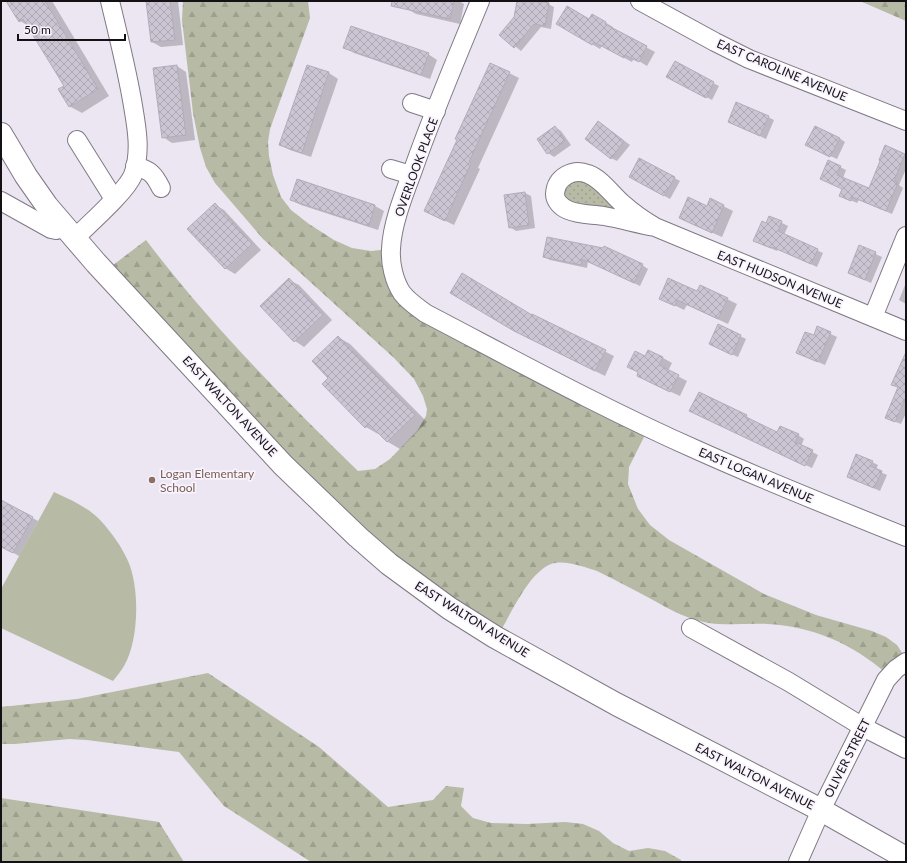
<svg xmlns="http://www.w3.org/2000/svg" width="907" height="863" font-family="Lato,sans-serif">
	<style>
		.grass { fill: url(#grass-dots) }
		.forest { fill: url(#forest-firs) }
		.garden { fill: #b7bba5 }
		.shadow { fill: #0003 }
		.building { fill: url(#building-cross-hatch); stroke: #b2adba }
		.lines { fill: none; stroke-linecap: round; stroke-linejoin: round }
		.minor-casing { stroke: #807985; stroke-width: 20 }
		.major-casing { stroke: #807985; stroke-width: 24 }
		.minor { stroke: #fff; stroke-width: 18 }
		.major { stroke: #fff; stroke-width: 22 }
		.education-dot { fill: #8d6e63; stroke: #f9f3fd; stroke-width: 1.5 }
		.labels { text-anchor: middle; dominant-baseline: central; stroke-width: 3.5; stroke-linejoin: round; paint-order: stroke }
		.street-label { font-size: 12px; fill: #141116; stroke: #f9f3fd }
		.education-label { font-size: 12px; fill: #785e54; stroke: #f9f3fd; text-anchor: start }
	</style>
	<defs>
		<pattern id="grass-dots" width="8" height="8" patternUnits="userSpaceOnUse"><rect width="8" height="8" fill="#b7bba5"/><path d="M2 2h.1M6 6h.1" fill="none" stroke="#9ca08d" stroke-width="1.8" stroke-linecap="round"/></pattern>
		<pattern id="forest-firs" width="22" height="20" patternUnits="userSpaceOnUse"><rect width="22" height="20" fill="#b7bba5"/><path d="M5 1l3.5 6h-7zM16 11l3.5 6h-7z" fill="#9ca08d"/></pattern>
		<pattern id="building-cross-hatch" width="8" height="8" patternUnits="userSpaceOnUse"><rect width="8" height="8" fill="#cbc5d3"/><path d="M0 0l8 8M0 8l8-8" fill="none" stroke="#ada8b4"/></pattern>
	</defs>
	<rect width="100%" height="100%" fill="#ece5f2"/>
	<path class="grass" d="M577,172l60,45 -58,-4 -23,-24z"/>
	<g class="forest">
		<path d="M183,1h125l2,17 -40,111 -2,13 1,14 4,19 8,22 10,13 18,14 25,16 18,8 19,3 19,-2 12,43 247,135 -20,40 -1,17 10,25 12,16 19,15 95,54 52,21 56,16 14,6 11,8 9,14 -19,15c-34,-30 -75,-48 -120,-50 -19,-1 -39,2 -58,-1 -20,-3 -38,-13 -56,-23 -19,-10 -37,-20 -56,-29 -12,-4 -33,-12 -46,-7 -22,9 -38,46 -50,66l-109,-69 -288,-289 42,-32c63,83 137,158 212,231l17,-2 15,-10 27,-28 9,-15 1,-7 -4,-13 -9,-17 -20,-21 -131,-119 -48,-56 -9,-16 -6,-19 -7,-35 -11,-93z"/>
		<path d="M860,1h46v20z"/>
		<path d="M208,673l111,74 69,60 45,-7 13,-14 18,2 -3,18 12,12 18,5 36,1 38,-2 18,2 16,7 14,12 16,8 19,-3 17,3 16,9 1,2h-371l-87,-56 -45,-54 -92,-12 -18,-1 -54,5h-14v-37l76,-8z"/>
		<path d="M1,798l158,24 25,40h-183z"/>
	</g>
	<path class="garden" d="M54,492c17,8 34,15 47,29 10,11 21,26 27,40 12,27 11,80 -4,105 -3,5 -7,10 -11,15l-112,-53v-39z"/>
	<g class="shadow">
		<path d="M15,1h37l57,95 -27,17 -13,-7 -4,-20 -36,-60 -9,-5z"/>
		<path d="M147,1h31l5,44 -22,2 -9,-5z"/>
		<path d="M408,1h51l5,3 -4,20 -44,-10 -10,-6z"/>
		<path d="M518,1h14l16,3 6,3 -3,22 -10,-2 -20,24 -20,-16 14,-17z"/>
		<path d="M593,15l20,12 -1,2 43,23 -8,14 -13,-8 -2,4 -30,-16 -2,3 -42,-25 32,-4z"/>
		<path d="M345,47l83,7 9,6 -7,19 -76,-26z"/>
		<path d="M177,66l9,6 9,68 -23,3 -9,-6z"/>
		<path d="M307,66l22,7 9,6 -27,78 -21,-7 -10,-5z"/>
		<path d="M509,73l10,5 -41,90 2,1 -26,56 -29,-14z"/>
		<path d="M674,80l39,3 6,3 -7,14z"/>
		<path d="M768,117l6,3 -8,19 -37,-17z"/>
		<path d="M599,122l31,23 -13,16 -6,-3z"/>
		<path d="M555,127l6,4 10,14 -17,12 -6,-4z"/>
		<path d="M839,138l6,4 -8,17 -24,-11z"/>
		<path d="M904,155l2,1v13l-7,16 4,3 -11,26 -33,-14 -2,3 -11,-5 -3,-9 -16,-7 13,-15 6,3 -3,8 26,12z"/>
		<path d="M640,159l40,22 -10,18 -40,-22z"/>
		<path d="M298,180l77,26 9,5 -6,19 -77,-25 -10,-5z"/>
		<path d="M525,193l6,3 4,32 -19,3 -6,-4z"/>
		<path d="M711,200l22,11 -11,26 -32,-14 18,-16z"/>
		<path d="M215,205l9,5 37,40 -26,24 -10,-6z"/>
		<path d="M770,217l18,9 -4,9 39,18 -6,14 -39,-18 -1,2 -16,-7z"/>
		<path d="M548,238l94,27 6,4 -8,17 -52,-25 -1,7 -37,-8 -6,-3z"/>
		<path d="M860,247l22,10 -11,26 -22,-10z"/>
		<path d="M289,280l10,5 33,35 -28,27 -9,-6 -34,-35z"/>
		<path d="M905,285l1,1v18l-7,-4z"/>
		<path d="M701,286l36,18 -9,20 -41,-19 -3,5 -24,-12 38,-5z"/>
		<path d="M532,316l82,40 -9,20 -81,-40z"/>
		<path d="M818,328l19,9 -12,28 -21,-9z"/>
		<path d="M740,336l6,3 -8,18 -22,-10z"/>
		<path d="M338,337l12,7 77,78 -27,27 -12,-7 -9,-9 -1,1 -12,-7 -43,-43 6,-6z"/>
		<path d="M645,358h18l9,5 -4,8 19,10 -7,15 -33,-15 -8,-9z"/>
		<path d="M906,368v45l-5,11 -10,-4 8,-32 -6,-4z"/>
		<path d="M696,414l50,2 6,4v1l26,12 20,2 6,4 -3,7 17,9 -6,13z"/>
		<path d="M872,462l6,3 -2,5 11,5 -7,16 -32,-14z"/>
		<path d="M1,501l37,20 -19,35 -18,-10z"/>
	</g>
	<g class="building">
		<path d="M6,1h39l53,88 -29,18 -11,-18 6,-3 -41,-67 -4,3z"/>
		<path d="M146,1h24l5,39 -24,2z"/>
		<path d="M392,1h62l-4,18 -59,-13z"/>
		<path d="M517,1h21l11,2 -4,23 -11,-2 -20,24 -15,-13 15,-18z"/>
		<path d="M567,6l22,13 3,-5 14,8 -1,2 42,22 -8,16 -14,-7 -1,3 -30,-16 -2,3 -36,-21z"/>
		<path d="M351,26l78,27 -8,22 -78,-27z"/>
		<path d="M675,61l39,21 -8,16 -40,-21z"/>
		<path d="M490,63l20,9 -41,90 2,1 -26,58 -21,-10 33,-71 -2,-1z"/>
		<path d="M177,65l9,70 -24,3 -9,-70z"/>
		<path d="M307,65l22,7 -27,81 -23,-8z"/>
		<path d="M736,102l33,14 -9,20 -32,-14z"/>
		<path d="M598,121l26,20 -13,18 -26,-20z"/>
		<path d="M555,126l10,15 -18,13 -10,-15z"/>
		<path d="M815,126l25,12 -10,19 -25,-12z"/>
		<path d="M885,145l20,9 -11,27 4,2 -12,28 -34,-14 -1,4 -12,-5 3,-7 -22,-10 8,-19 13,6 -4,9 32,13 11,-27 -1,-1z"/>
		<path d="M639,158l36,19 -11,19 -35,-19z"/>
		<path d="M297,179l78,26 -6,21 -79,-26z"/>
		<path d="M525,192l4,33 -20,3 -5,-33z"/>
		<path d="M688,197l19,9 3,-8 14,7 -12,28 -33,-15z"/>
		<path d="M215,203l37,41 -27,25 -38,-40z"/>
		<path d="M769,216l13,5 -4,10 40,18 -7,15 -39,-17 -1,1 -18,-7 9,-20 4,2z"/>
		<path d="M547,237l56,11 1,-2 39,18 -9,19 -52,-24 -1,6 -38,-8z"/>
		<path d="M859,245l17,7 -11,28 -17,-7z"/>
		<path d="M462,273l70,42v-1l74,36 -11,21 -81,-40 -64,-38z"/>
		<path d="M289,278l34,37 -29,27 -34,-36z"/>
		<path d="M668,278l29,13 3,-6 28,13 -10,21 -41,-19 -2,6 -16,-7z"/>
		<path d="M718,324l23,11 -9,20 -23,-11z"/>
		<path d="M817,326l14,6 -13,30 -22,-9 9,-21 9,3z"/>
		<path d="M338,336l77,79 -28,27 -18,-18 -4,4 -43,-44 6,-6 -16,-17z"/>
		<path d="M648,350l15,7 -4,8 20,10 -9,17 -33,-16 1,-4 -11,-5 8,-16 10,5z"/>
		<path d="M906,352v45l-11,25 -10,-4 13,-31 -7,-2z"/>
		<path d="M699,392l48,23 -1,2 31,15 3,-6 19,8 -4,8 18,8 -8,16 -116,-55z"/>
		<path d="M856,454l17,7 -3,5 12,5 -8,17 -27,-11z"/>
		<path d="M1,500l32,17 -20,36 -12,-6z"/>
	</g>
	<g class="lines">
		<defs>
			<g id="minor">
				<path d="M480,1c-23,56 -47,112 -67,169 -9,24 -21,54 -22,79 -1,14 3,32 11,44 6,8 15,14 23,20 90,47 179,96 272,137 69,31 139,59 209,87"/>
				<path d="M640,1l75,41 34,17 157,62"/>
				<path d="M412,103l24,8"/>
				<path d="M77,140l37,59"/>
				<path d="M135,166c15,4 19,8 26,22"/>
				<path d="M391,169l20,6"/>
				<path d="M1,201l50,28 5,1 9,-4"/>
				<path d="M655,227c-17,-3 -34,-8 -51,-11 -12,-2 -25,-1 -36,-6 -7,-3 -13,-9 -13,-16 1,-17 18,-26 33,-20 14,5 24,21 35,30 10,9 20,16 32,23l251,104"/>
				<path d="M75,238c14,-14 51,-46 58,-63 9,-24 3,-51 -1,-75 -6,-34 -14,-66 -22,-99"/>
				<path d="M873,317l33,-81"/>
				<path d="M691,628l98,54 74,45 43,22"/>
				<path d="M798,862l23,-52 65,-130 10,-11 10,-7"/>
			</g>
			<path id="major" d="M1,134l25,42 21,30 49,57 187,202 75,72 31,27 60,44 46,29 121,67 205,106 85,48"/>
		</defs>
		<use href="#minor" class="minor-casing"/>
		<use href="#major" class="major-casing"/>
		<use href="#minor" class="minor"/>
		<use href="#major" class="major"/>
	</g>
	<circle class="education-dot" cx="152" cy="480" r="4"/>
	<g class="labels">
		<g class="street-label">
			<text transform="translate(782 70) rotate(23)">EAST CAROLINE AVENUE</text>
			<text transform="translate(416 167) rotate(-70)">OVERLOOK PLACE</text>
			<text transform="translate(780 279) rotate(22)">EAST HUDSON AVENUE</text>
			<text transform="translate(230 406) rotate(47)">EAST WALTON AVENUE</text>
			<text transform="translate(756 475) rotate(23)">EAST LOGAN AVENUE</text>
			<text transform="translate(472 619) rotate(32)">EAST WALTON AVENUE</text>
			<text transform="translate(847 758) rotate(-63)">OLIVER STREET</text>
			<text transform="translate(755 776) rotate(27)">EAST WALTON AVENUE</text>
		</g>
		<g class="education-label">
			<text x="160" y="473">Logan Elementary<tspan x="160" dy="14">School</tspan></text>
		</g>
	</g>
	<rect width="907" height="863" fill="none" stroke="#141116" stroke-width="4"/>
	<path d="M18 34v6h107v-6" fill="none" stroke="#141116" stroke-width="2"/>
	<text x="24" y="34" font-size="12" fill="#141116" stroke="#f9f3fd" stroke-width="3" paint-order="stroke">50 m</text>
</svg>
